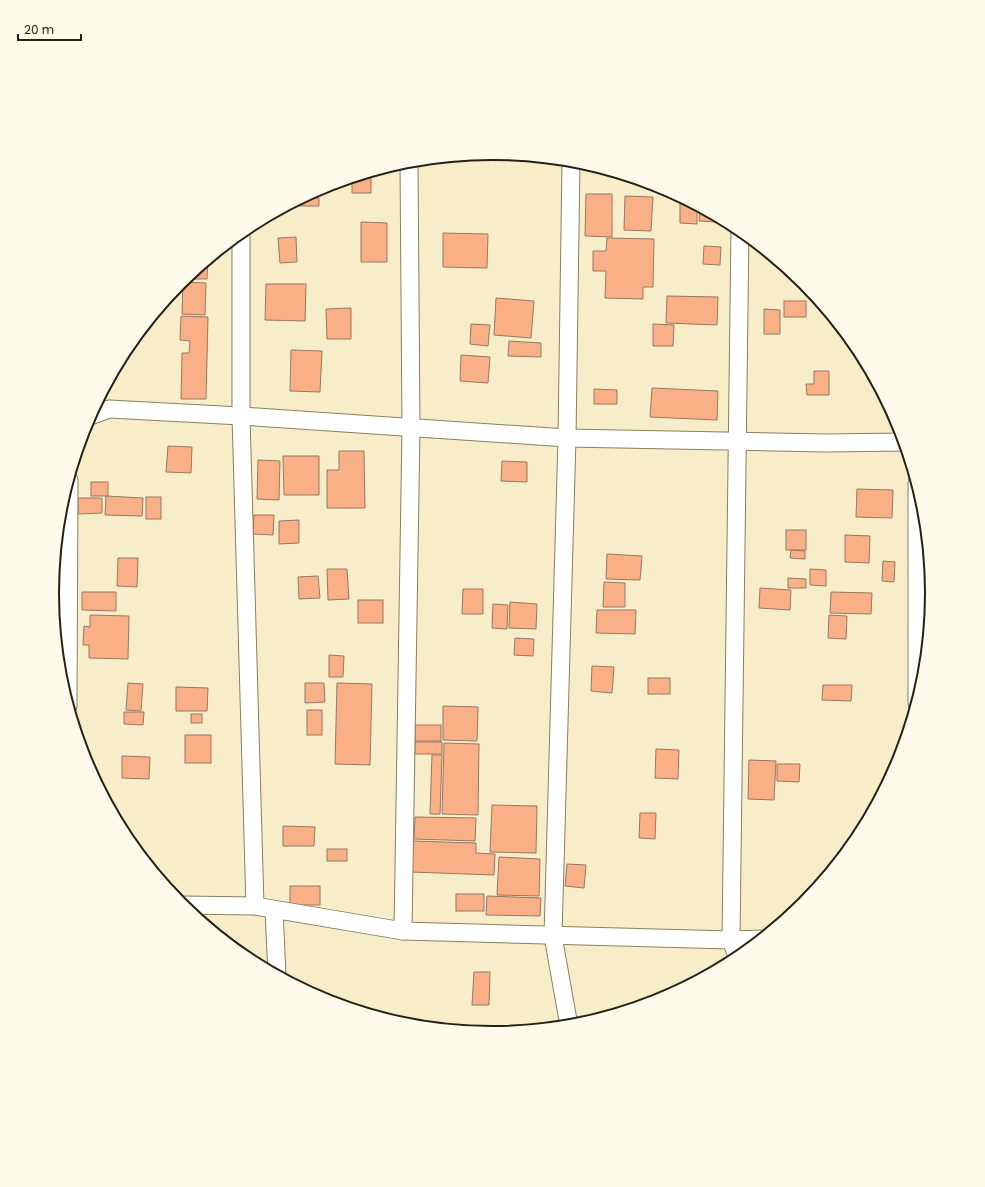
<svg xmlns="http://www.w3.org/2000/svg" width="985" height="1187" font-family="Poppins,sans-serif">
	<style>
		.building { fill: #fab087; stroke: #987765 }
		.lines { fill: none; stroke-linecap: round; stroke-linejoin: round }
		.street-casing { stroke: #88805e; stroke-width: 19 }
		.street { stroke: #fff; stroke-width: 17 }
		.rim { fill: none; stroke: #252214; stroke-width: 2 }
	</style>
	<rect width="100%" height="100%" fill="#f7eec9"/>
	<g class="building">
		<path d="M493,153l36,4v1h-42v-4z"/>
		<path d="M371,172v21h-19v-15z"/>
		<path d="M319,189v8l-13,-1z"/>
		<path d="M586,194h26v43l-27,-1z"/>
		<path d="M625,196l28,1 -2,34 -27,-1z"/>
		<path d="M303,198h16v8h-19v-6z"/>
		<path d="M680,200h7l10,6v18l-17,-1z"/>
		<path d="M700,207l17,9v6l-18,-1z"/>
		<path d="M361,222l26,1v39h-26z"/>
		<path d="M443,233l45,1 -1,34 -44,-1z"/>
		<path d="M296,237l1,25 -17,1 -2,-25z"/>
		<path d="M607,238l47,1 -1,48h-10v12l-38,-1 1,-27h-13v-20h13z"/>
		<path d="M704,246l17,1 -1,18 -17,-1z"/>
		<path d="M208,260l-1,19h-22z"/>
		<path d="M183,282l23,1 -1,32 -23,-1z"/>
		<path d="M266,284h40l-1,37 -40,-1z"/>
		<path d="M667,296l51,1 -1,28 -51,-2z"/>
		<path d="M496,298l38,3 -3,37 -37,-3z"/>
		<rect x="784" y="301" width="22" height="16"/>
		<path d="M351,308v31h-24l-1,-30z"/>
		<path d="M764,309l16,1v24h-16z"/>
		<path d="M181,316l27,1 -2,82h-25l1,-46h7l1,-12 -10,-1z"/>
		<path d="M471,324l19,1 -2,21 -18,-2z"/>
		<path d="M653,324l21,1 -1,21h-20z"/>
		<path d="M509,341l32,2v14l-33,-1z"/>
		<path d="M291,350l31,1 -2,41 -30,-1z"/>
		<path d="M461,355l29,2 -2,26 -28,-2z"/>
		<path d="M814,371h15v24h-22l-1,-11h8z"/>
		<path d="M652,388l66,3 -1,29 -67,-3z"/>
		<path d="M594,389l23,1v14h-23z"/>
		<path d="M168,446l24,1 -1,26 -25,-1z"/>
		<path d="M339,451h25l1,57h-38v-38h12z"/>
		<path d="M283,456h36v39h-35z"/>
		<path d="M258,460l22,1 -1,39 -22,-1z"/>
		<path d="M502,461l25,1v20l-26,-1z"/>
		<rect x="91" y="482" width="17" height="14"/>
		<path d="M857,489l36,1 -1,28 -36,-1z"/>
		<path d="M106,496l37,2 -1,18 -37,-1z"/>
		<rect x="146" y="497" width="15" height="22"/>
		<path d="M78,498h24v15l-24,1z"/>
		<path d="M254,515h20l-1,20 -20,-1z"/>
		<path d="M299,520v23l-20,1v-23z"/>
		<rect x="786" y="530" width="20" height="20"/>
		<path d="M845,535l25,1 -1,27 -24,-1z"/>
		<path d="M791,550l14,1v8l-15,-1z"/>
		<path d="M607,554l35,2 -2,24 -34,-1z"/>
		<path d="M118,558h20l-1,29 -20,-1z"/>
		<path d="M883,561l12,1 -1,20 -12,-1z"/>
		<path d="M327,569h20l2,30 -21,1z"/>
		<path d="M810,569l16,1v16l-16,-1z"/>
		<path d="M318,576l2,22 -21,1 -1,-22z"/>
		<path d="M788,578l18,1v9h-18z"/>
		<path d="M604,582l21,1v24h-22z"/>
		<path d="M760,588l31,2 -1,20 -31,-2z"/>
		<path d="M463,589h20v25h-21z"/>
		<path d="M82,592h34v19l-34,-1z"/>
		<path d="M831,592l41,1 -1,21 -41,-1z"/>
		<rect x="358" y="600" width="25" height="23"/>
		<path d="M510,602l27,2 -1,25 -27,-1z"/>
		<path d="M493,604l15,1 -1,24 -15,-1z"/>
		<path d="M597,610h39l-1,24 -39,-1z"/>
		<path d="M90,615l39,1 -1,43 -39,-1v-13h-6l1,-19 6,1z"/>
		<path d="M829,615l18,1 -1,23 -18,-1z"/>
		<path d="M515,638l19,1 -1,17 -19,-1z"/>
		<path d="M329,655l15,1 -1,21h-14z"/>
		<path d="M592,666l22,1 -2,26 -21,-2z"/>
		<rect x="648" y="678" width="22" height="16"/>
		<path d="M128,683l15,1 -2,27 -15,-1z"/>
		<path d="M305,683h19l1,19 -20,1z"/>
		<path d="M337,683l35,1 -2,81 -35,-1z"/>
		<path d="M823,685h29l-1,16 -29,-1z"/>
		<path d="M176,687l32,1 -1,23h-31z"/>
		<path d="M443,706l35,1 -1,34 -34,-1z"/>
		<rect x="307" y="710" width="15" height="25"/>
		<path d="M124,712h20l-1,13 -19,-1z"/>
		<rect x="191" y="714" width="11" height="9"/>
		<rect x="415" y="725" width="26" height="16"/>
		<rect x="185" y="735" width="26" height="28"/>
		<rect x="415" y="742" width="27" height="12"/>
		<path d="M444,743l35,1 -1,71 -36,-1z"/>
		<path d="M656,749l23,1 -1,29 -23,-1z"/>
		<path d="M432,755h10l-2,59h-10z"/>
		<path d="M122,756l28,1 -1,22 -27,-1z"/>
		<path d="M749,760l27,1 -2,39 -26,-1z"/>
		<path d="M777,764h23l-1,18 -22,-1z"/>
		<path d="M492,805l45,1 -1,47 -46,-1z"/>
		<path d="M640,813h16l-1,26 -16,-1z"/>
		<path d="M415,817l61,1 -1,23 -61,-2z"/>
		<path d="M283,826l32,1 -1,19h-31z"/>
		<path d="M413,841l63,2v10l19,1 -1,21 -83,-3z"/>
		<rect x="327" y="849" width="20" height="12"/>
		<path d="M499,857l41,2 -1,37 -42,-1z"/>
		<path d="M567,864l19,1 -2,23 -19,-2z"/>
		<rect x="290" y="886" width="30" height="19"/>
		<rect x="456" y="894" width="28" height="17"/>
		<path d="M487,896l54,2 -1,18 -54,-1z"/>
		<path d="M474,972h16l-1,33h-17z"/>
		<path d="M319,998h21v7l-16,-5z"/>
	</g>
	<g class="lines">
		<defs>
			<g id="street">
				<path d="M241,233v183l14,490"/>
				<path d="M90,416l19,-7 132,7 326,22 258,5 80,-1"/>
				<path d="M917,483v220"/>
				<path d="M68,706l1,-226"/>
				<path d="M181,905l74,1 148,25 328,9 32,-1"/>
				<path d="M274,910l3,65"/>
				<path d="M403,931l8,-503 -2,-267"/>
				<path d="M738,959l-7,-19 9,-711"/>
				<path d="M569,1026l-16,-90 14,-498 4,-277"/>
			</g>
		</defs>
		<use href="#street" class="street-casing"/>
		<use href="#street" class="street"/>
	</g>
	<path d="M0 0H985V1187H0ZM59 593a433 433 0 1 1 866 0a433 433 0 1 1-866 0Z" fill="#fffbec" fill-rule="evenodd"/>
	<path class="rim" d="M59 593a433 433 0 1 1 866 0a433 433 0 1 1-866 0Z"/>
	<path d="M18 34v6h63v-6" fill="none" stroke="#252214" stroke-width="2"/>
	<text x="24" y="34" font-size="12" fill="#252214" stroke="#fffbec" stroke-width="3" paint-order="stroke">20 m</text>
</svg>
